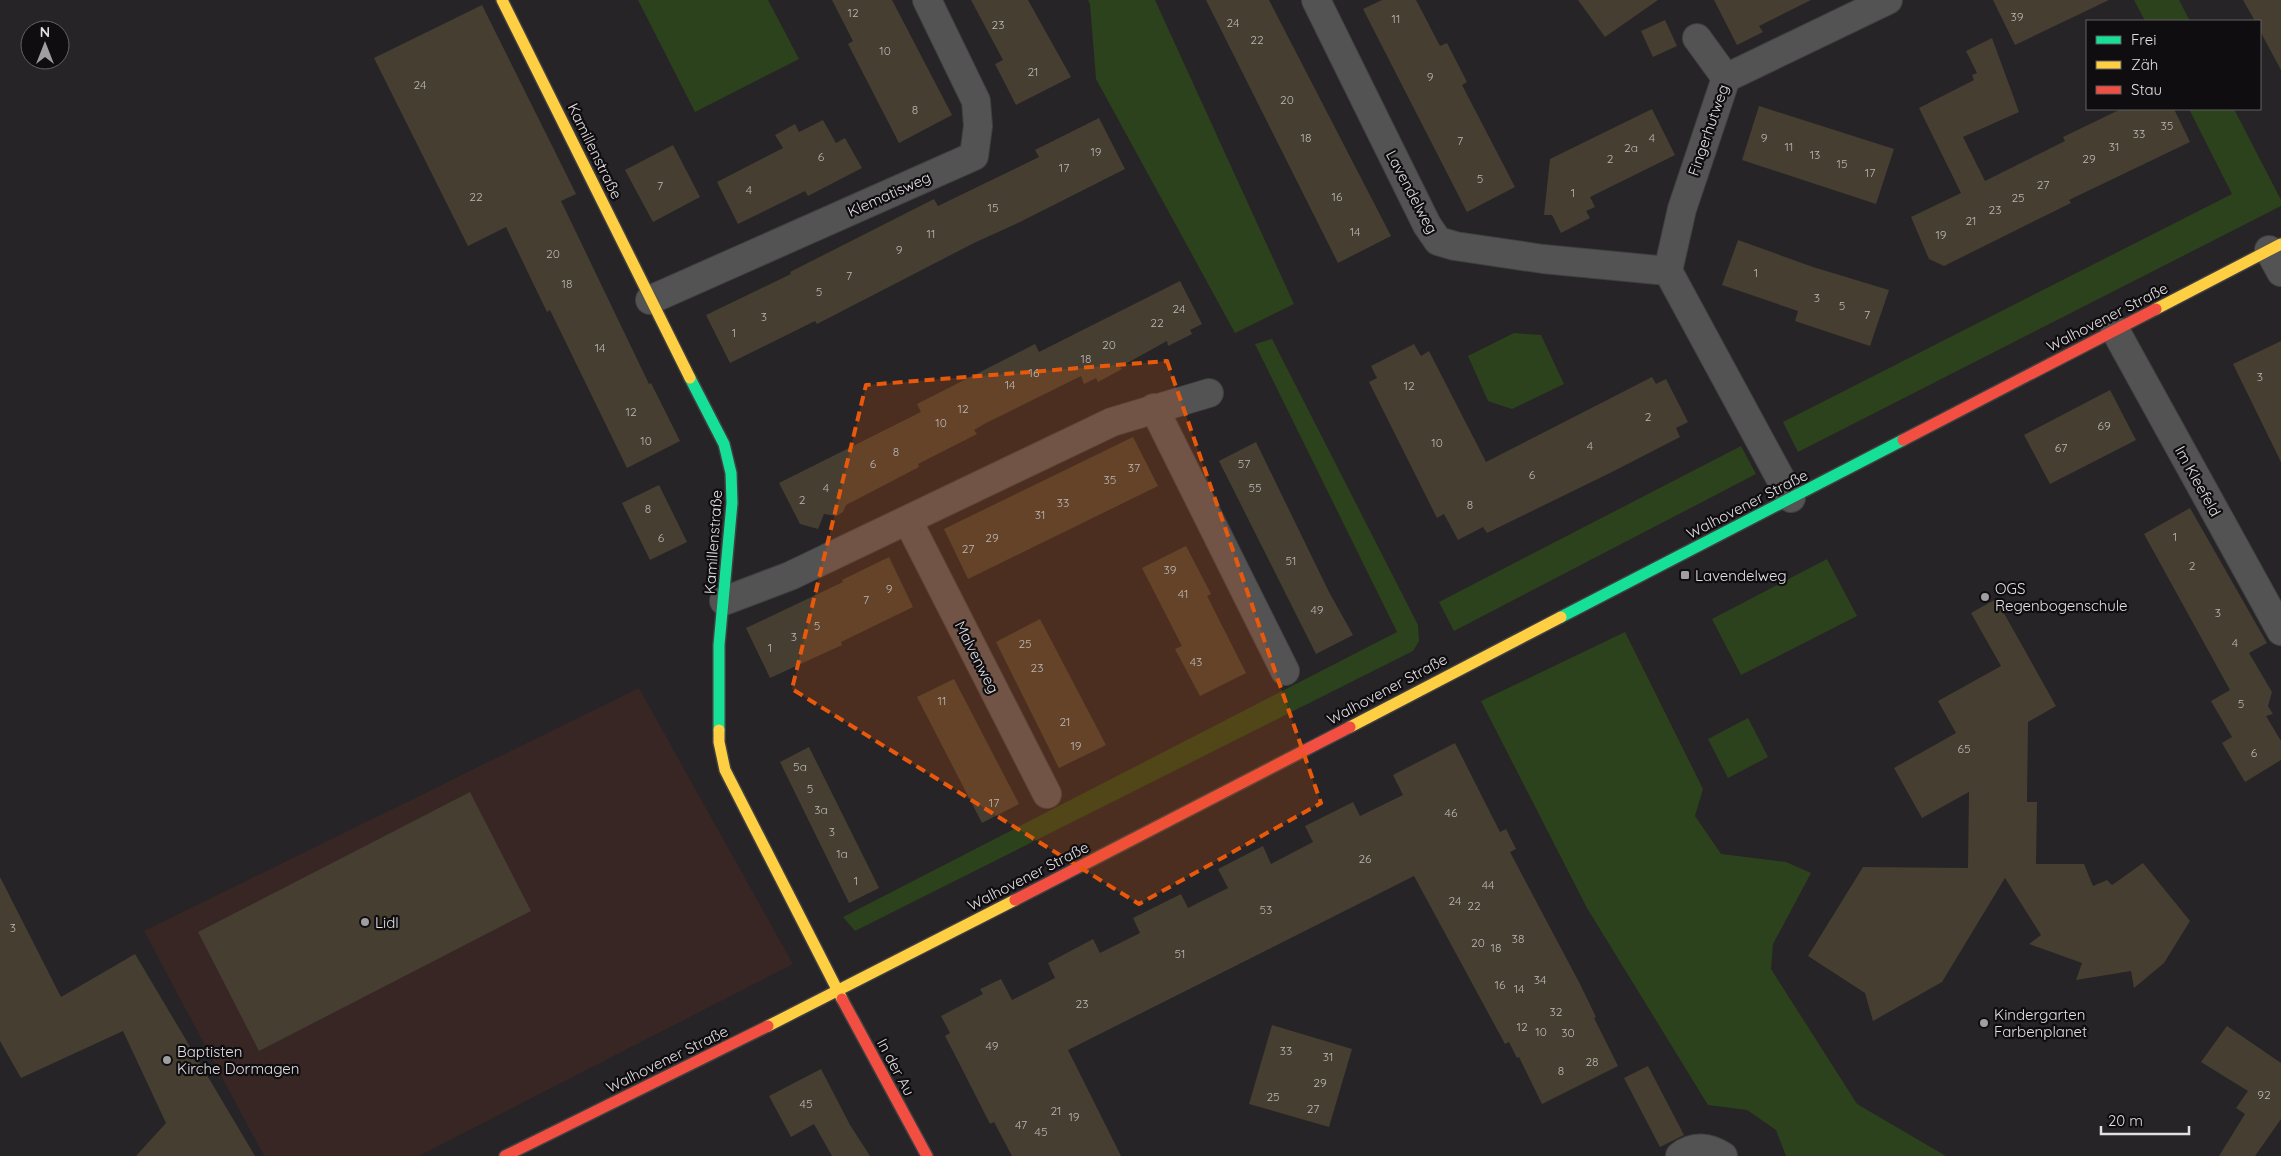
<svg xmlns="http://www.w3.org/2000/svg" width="2281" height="1156" font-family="Quicksand,sans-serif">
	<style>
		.commercial { fill: #372624 }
		.green { fill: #2c421c }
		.building { fill: #453e31 }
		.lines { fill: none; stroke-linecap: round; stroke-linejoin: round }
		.street-casing { stroke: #414041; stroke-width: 30 }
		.fast-casing { stroke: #414041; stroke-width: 14 }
		.slow-casing { stroke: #414041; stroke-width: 14 }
		.jam-casing { stroke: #414041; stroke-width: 14 }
		.street { stroke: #545354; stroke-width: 28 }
		.fast { stroke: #16e098; stroke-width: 11 }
		.slow { stroke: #ffcf43; stroke-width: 11 }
		.jam { stroke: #f24e42; stroke-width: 11 }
		.marked { fill: #e8590c; fill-opacity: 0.2; stroke: #e8590c; stroke-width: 4; stroke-dasharray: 10 6; stroke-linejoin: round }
		.poi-dot { fill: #a09ea0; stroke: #0f0d0f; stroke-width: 2 }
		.labels { text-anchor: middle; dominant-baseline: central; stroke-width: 4.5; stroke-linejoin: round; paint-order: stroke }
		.number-label { font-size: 12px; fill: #bab7b5 }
		.street-label { font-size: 15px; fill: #e1dfe1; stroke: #0f0d0f }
		.poi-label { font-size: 15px; fill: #e1dfe1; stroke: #0f0d0f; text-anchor: start }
	</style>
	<rect width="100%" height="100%" fill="#262426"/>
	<path class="commercial" d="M639,688l154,276 -374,192h-155l-120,-225z"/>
	<g class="green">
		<path d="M638,0h130l31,59 -104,53z"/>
		<path d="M1088,0h67l139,304 -59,29 -139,-254 -6,-75z"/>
		<path d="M2134,0h45l11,21h-45z"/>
		<path d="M2189,109h45l47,91v6l-483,246 -15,-30 449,-228z"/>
		<path d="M1514,333l27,2 23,49 -52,25 -24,-8 -20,-45z"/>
		<path d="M1272,339l146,286 1,16 -6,10 -558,280 -12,-14 554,-285 -142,-288z"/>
		<path d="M1741,446l15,28 -302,157 -15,-29z"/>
		<path d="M1827,559l30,57 -116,59 -29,-56z"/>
		<path d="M1625,632l78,157 -8,27 26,38 65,8 25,11 -38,71 -2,25 86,135 89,52h-160l-10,-26 -29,-20 -39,-5 -121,-197 -106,-207z"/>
		<path d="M1748,718l20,39 -40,21 -20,-39z"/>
	</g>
	<g class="building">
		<path d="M832,0h60l60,115 -53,28 -51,-99 5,-3z"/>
		<path d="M971,0h57l43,77 -55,28 -21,-41 8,-4z"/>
		<path d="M1206,0h63l122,236 -53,27z"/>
		<path d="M1382,0h34l24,46 7,-3 20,39 -5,3 53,102 -48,25 -104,-203z"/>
		<path d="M1578,0h80l-53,37z"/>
		<path d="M1714,0h97l-52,26 4,6 -26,13z"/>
		<path d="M1993,0h116l-94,45z"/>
		<path d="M2243,0h38v70l-21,-39v-10h-5z"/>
		<path d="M482,5l94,189 -15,7 88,183 2,-1 29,58 -53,27 -77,-158 -3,2 -41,-85 -38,19 -94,-188z"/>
		<path d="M1665,20l12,26 -24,11 -12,-26z"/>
		<path d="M1992,38l27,74 -56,25 22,44 80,-40 -2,-4 58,-28h53l16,33 -121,58 2,3 -127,63 -15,-7 -18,-42 50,-24 -42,-85 55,-28 -2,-5 5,-2 -11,-22z"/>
		<path d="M1759,106l135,43 -18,55 -134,-44z"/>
		<path d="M1652,109l23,46 -85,42 5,10 -9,4 4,7 -29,15 -9,-18h-8l6,-56z"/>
		<path d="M1099,118l26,51 -105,53 -44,20 -159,82 -2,-3 -85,42 -24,-48 85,-41 -1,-2 144,-73 4,7 101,-49 -4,-7z"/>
		<path d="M823,120l13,23 9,-5 17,30 -54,28 -3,-5 -67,33 -21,-42 66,-34 -8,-13 20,-11 4,8z"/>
		<path d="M673,145l27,52 -47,25 -28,-52z"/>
		<path d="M1738,240l75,27 76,23 -19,56 -75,-25 3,-10 -76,-26z"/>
		<path d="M1180,281l22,43 -12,6 2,4 -24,12 -1,-5 -47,26 2,2 -24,13 -2,-4 -12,6 -3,-8 -95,47 -12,7 3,4 -59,30 1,3 -73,38 -3,7 -7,4 -12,-2 -6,15 -18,-5 -21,-41 142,-71 -4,-8 71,-36 47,-24 4,8z"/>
		<path d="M2281,341v121l-48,-98z"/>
		<path d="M1414,344l7,12 8,-5 57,111 166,-85 4,7 10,-5 22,43 -12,6 4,9 -66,34 -127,62 -4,-6 -25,13 -14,-26 -7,4 -68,-136 8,-4 -6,-12z"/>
		<path d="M2110,390l26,50 -86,44 -26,-49z"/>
		<path d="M1133,437l25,49 -190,93 -24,-50z"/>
		<path d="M1256,442l73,150 24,43 -37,19 -97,-193z"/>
		<path d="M659,485l28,57 -37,18 -28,-57z"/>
		<path d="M2190,508l77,135 -18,10 23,39 -4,14 5,8 -7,2 15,25v19l-36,22 -23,-39 10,-6 -21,-36 19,-11 -86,-156z"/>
		<path d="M1186,546l25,48 -4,2 39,77 -46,23 -25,-47 7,-3 -40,-78z"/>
		<path d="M889,557l24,50 -72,35 1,3 -72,33 -24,-50 97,-46 -1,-2z"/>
		<path d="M1996,599l60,107 -28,16 -1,80h10l-1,62h48l9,22 14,-6 5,5 31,-22 47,58 -26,42 -30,25 -3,-17 -55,9 6,-17 -53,-19 12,-9 -36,-57 -63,104 -69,39 -8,-28 -57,-37 55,-89 105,1 1,-76 -47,26 -28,-50 62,-35 -18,-32 63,-35 -30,-53z"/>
		<path d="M1040,619l66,126 -47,23 -63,-126z"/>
		<path d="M954,679l65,125 -37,19 -65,-126z"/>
		<path d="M1455,743l45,89 6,-3 10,20 -6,3 70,132 16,33 -2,1 24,48 -76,38 -23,-47 -2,1 -8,-16 -4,2 -91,-168 -346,174 53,106h-109l-18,-34 -4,2 -34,-67 -11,-21 5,-3 -9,-17 42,-22 -3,-5 21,-10 11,21 43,-22 -7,-15 45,-24 7,14 40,-20 -7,-15 48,-24 7,14 40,-20 -10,-19 45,-23 8,18 42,-22 -8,-16 48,-24 7,14 43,-21 -10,-20z"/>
		<path d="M809,747l70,141 -30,15 -69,-141z"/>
		<path d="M470,792l61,119 -272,140 -61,-119z"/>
		<path d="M0,877l61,120 74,-43 120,202h-119l30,-33 -43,-92 -102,47 -21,-37z"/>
		<path d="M1272,1025l80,24 -23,78 -80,-23z"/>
		<path d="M2227,1026l54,37v56l-26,37h-36l26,-42 -9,-6 12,-17 -47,-29z"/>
		<path d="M1648,1066l36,69 -24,12 -36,-69z"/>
		<path d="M821,1069l29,56 20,31h-38l-18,-32 -23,13 -22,-41z"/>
	</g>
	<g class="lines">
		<defs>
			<g id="street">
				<path d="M1316,0l111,225 11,16 17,5 88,13 125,12 123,227"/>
				<path d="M1697,38l29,40"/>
				<path d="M2269,250l12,22"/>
				<path d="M1668,271l14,-62 44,-131 162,-78"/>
				<path d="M650,300l324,-144 4,-30 -2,-25 -49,-101"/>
				<path d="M2115,330l166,301"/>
				<path d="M1154,408l131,263"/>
				<path d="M908,521l139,273"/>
				<path d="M724,601l66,-25 322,-154 97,-29"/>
				<path d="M1680,1156c13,-11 29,-9 43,0"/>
			</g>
			<g id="fast">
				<path d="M690,378l34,66 7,29 1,30 -13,142v85"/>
				<path d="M1561,617l342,-177"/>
			</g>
			<g id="slow">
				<path d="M502,0l188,378"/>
				<path d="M2156,309l125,-65"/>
				<path d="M1350,727l211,-110"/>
				<path d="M719,730v12l6,28 117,229"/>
				<path d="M768,1026l247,-126"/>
			</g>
			<g id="jam">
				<path d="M1903,440l253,-131"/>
				<path d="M1015,900l335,-173"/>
				<path d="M842,999l85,157"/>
				<path d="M505,1156l263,-130"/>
			</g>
		</defs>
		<use href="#street" class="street-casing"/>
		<use href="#fast" class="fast-casing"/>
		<use href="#slow" class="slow-casing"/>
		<use href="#jam" class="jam-casing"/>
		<use href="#street" class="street"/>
		<use href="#fast" class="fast"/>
		<use href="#slow" class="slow"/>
		<use href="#jam" class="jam"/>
	</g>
	<path class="marked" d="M1167,361l154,442 -182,101 -347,-215 74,-304z"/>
	<g class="poi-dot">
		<rect x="1680" y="570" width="10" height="10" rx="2.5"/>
		<circle cx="1985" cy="597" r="5"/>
		<circle cx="365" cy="922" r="5"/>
		<circle cx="1984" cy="1023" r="5"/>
		<circle cx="167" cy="1060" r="5"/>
	</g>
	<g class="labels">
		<g class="number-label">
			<text x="853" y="12">12</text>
			<text x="2017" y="16">39</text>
			<text x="1396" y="18">11</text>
			<text x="1233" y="22">24</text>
			<text x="998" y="24">23</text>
			<text x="1257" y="39">22</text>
			<text x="885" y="50">10</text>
			<text x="1033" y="71">21</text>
			<text x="1430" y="76">9</text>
			<text x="420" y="84">24</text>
			<text x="1287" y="99">20</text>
			<text x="915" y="109">8</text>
			<text x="2167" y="125">35</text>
			<text x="2139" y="133">33</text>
			<text x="1306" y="137">18</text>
			<text x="1652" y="137">4</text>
			<text x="1764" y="137">9</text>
			<text x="1460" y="140">7</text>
			<text x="1789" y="146">11</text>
			<text x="2114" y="146">31</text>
			<text x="1631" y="147">2a</text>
			<text x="1096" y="151">19</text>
			<text x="1815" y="154">13</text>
			<text x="821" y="156">6</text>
			<text x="1610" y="158">2</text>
			<text x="2089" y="158">29</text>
			<text x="1842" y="163">15</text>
			<text x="1064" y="167">17</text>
			<text x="1870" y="172">17</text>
			<text x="1480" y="178">5</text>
			<text x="2043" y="184">27</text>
			<text x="660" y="185">7</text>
			<text x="749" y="189">4</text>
			<text x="1573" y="192">1</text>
			<text x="476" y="196">22</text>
			<text x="1337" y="196">16</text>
			<text x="2018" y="197">25</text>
			<text x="993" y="207">15</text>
			<text x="1995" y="209">23</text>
			<text x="1971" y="220">21</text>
			<text x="1355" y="231">14</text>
			<text x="931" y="233">11</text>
			<text x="1941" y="234">19</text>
			<text x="899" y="249">9</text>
			<text x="553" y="253">20</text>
			<text x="1756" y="272">1</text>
			<text x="849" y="275">7</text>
			<text x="567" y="283">18</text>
			<text x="819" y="291">5</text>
			<text x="1817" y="297">3</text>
			<text x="1842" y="305">5</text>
			<text x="1179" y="308">24</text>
			<text x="1867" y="314">7</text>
			<text x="764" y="316">3</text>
			<text x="1157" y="322">22</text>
			<text x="734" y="332">1</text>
			<text x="1109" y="344">20</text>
			<text x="600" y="347">14</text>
			<text x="1086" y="358">18</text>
			<text x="1034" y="372">16</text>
			<text x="2260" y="376">3</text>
			<text x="1010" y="384">14</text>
			<text x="1409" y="385">12</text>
			<text x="963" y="408">12</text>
			<text x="631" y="411">12</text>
			<text x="1648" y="416">2</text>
			<text x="941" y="422">10</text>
			<text x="2104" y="425">69</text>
			<text x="646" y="440">10</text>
			<text x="1437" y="442">10</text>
			<text x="1590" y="445">4</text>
			<text x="2061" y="447">67</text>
			<text x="896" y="451">8</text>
			<text x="873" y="463">6</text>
			<text x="1244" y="463">57</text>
			<text x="1134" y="467">37</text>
			<text x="1532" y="474">6</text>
			<text x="1110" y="479">35</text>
			<text x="826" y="487">4</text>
			<text x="1255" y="487">55</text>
			<text x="802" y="499">2</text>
			<text x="1063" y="502">33</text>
			<text x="1470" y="504">8</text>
			<text x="648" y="508">8</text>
			<text x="1040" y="514">31</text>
			<text x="2175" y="536">1</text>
			<text x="661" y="537">6</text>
			<text x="992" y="537">29</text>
			<text x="968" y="548">27</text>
			<text x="1291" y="560">51</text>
			<text x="2192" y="565">2</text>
			<text x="1170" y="569">39</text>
			<text x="889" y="588">9</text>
			<text x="1183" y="593">41</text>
			<text x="866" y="599">7</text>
			<text x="1317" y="609">49</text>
			<text x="2218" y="612">3</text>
			<text x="817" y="625">5</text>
			<text x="794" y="636">3</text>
			<text x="2235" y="642">4</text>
			<text x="1025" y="643">25</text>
			<text x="770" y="647">1</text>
			<text x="1196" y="661">43</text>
			<text x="1037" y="667">23</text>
			<text x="942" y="700">11</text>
			<text x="2241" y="703">5</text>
			<text x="1065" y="721">21</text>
			<text x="1076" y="745">19</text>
			<text x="1964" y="748">65</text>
			<text x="2254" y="752">6</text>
			<text x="800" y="766">5a</text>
			<text x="810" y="788">5</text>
			<text x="994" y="802">17</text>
			<text x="821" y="809">3a</text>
			<text x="1451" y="812">46</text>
			<text x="832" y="831">3</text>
			<text x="842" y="853">1a</text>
			<text x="1365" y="858">26</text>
			<text x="856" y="880">1</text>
			<text x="1488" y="884">44</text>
			<text x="1455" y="900">24</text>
			<text x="1474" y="905">22</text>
			<text x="1266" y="909">53</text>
			<text x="13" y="927">3</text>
			<text x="1518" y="938">38</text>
			<text x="1478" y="942">20</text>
			<text x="1496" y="947">18</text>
			<text x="1180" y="953">51</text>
			<text x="1540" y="979">34</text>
			<text x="1500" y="984">16</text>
			<text x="1519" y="988">14</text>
			<text x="1082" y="1003">23</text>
			<text x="1556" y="1011">32</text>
			<text x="1522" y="1026">12</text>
			<text x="1541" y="1031">10</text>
			<text x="1568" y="1032">30</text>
			<text x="992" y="1045">49</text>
			<text x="1286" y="1050">33</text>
			<text x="1328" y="1056">31</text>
			<text x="1592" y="1061">28</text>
			<text x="1561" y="1070">8</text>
			<text x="1320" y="1082">29</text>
			<text x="2264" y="1094">92</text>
			<text x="1273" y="1096">25</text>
			<text x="806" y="1103">45</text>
			<text x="1313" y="1108">27</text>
			<text x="1056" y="1110">21</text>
			<text x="1074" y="1116">19</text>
			<text x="1021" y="1124">47</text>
			<text x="1041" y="1131">45</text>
		</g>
		<g class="street-label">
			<text transform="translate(1708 130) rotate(-71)">Fingerhutweg</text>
			<text transform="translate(595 151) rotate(64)">Kamillenstraße</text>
			<text transform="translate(1412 192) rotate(62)">Lavendelweg</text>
			<text transform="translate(889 194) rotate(-24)">Klematisweg</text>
			<text transform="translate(2107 317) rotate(-27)">Walhovener Straße</text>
			<text transform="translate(2198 481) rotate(61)">Im Kleefeld</text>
			<text transform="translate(1747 504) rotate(-27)">Walhovener Straße</text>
			<text transform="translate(713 542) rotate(-86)">Kamillenstraße</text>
			<text transform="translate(977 657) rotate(63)">Malvenweg</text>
			<text transform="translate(1387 689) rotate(-28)">Walhovener Straße</text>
			<text transform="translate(1028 876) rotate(-27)">Walhovener Straße</text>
			<text transform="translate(667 1059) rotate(-26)">Walhovener Straße</text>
			<text transform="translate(896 1067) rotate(62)">In der Au</text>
		</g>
		<g class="poi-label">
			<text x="1695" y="575">Lavendelweg</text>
			<text x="1995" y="588">OGS<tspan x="1995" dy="17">Regenbogenschule</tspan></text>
			<text x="375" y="922">Lidl</text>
			<text x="1994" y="1014">Kindergarten<tspan x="1994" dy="17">Farbenplanet</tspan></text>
			<text x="177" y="1051">Baptisten<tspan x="177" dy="17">Kirche Dormagen</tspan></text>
		</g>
	</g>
	<rect x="2086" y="20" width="175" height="90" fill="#0f0d0f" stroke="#636163"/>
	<rect x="2096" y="36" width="25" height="8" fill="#16e098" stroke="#636163"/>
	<text x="2131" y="45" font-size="15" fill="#e1dfe1">Frei</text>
	<rect x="2096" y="61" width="25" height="8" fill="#ffcf43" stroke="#636163"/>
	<text x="2131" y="70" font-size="15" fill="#e1dfe1">Zäh</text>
	<rect x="2096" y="86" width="25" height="8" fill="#f24e42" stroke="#636163"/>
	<text x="2131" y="95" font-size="15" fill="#e1dfe1">Stau</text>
	<g transform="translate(45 45)"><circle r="24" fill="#0f0d0f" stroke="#636163"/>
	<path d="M0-4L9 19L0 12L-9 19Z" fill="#a09ea0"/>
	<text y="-8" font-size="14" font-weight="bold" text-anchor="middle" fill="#e1dfe1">N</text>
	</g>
	<path d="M2101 1126v8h88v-8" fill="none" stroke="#e1dfe1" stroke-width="2.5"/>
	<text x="2108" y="1126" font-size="15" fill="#e1dfe1" stroke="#0f0d0f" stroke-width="4" paint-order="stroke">20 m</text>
</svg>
